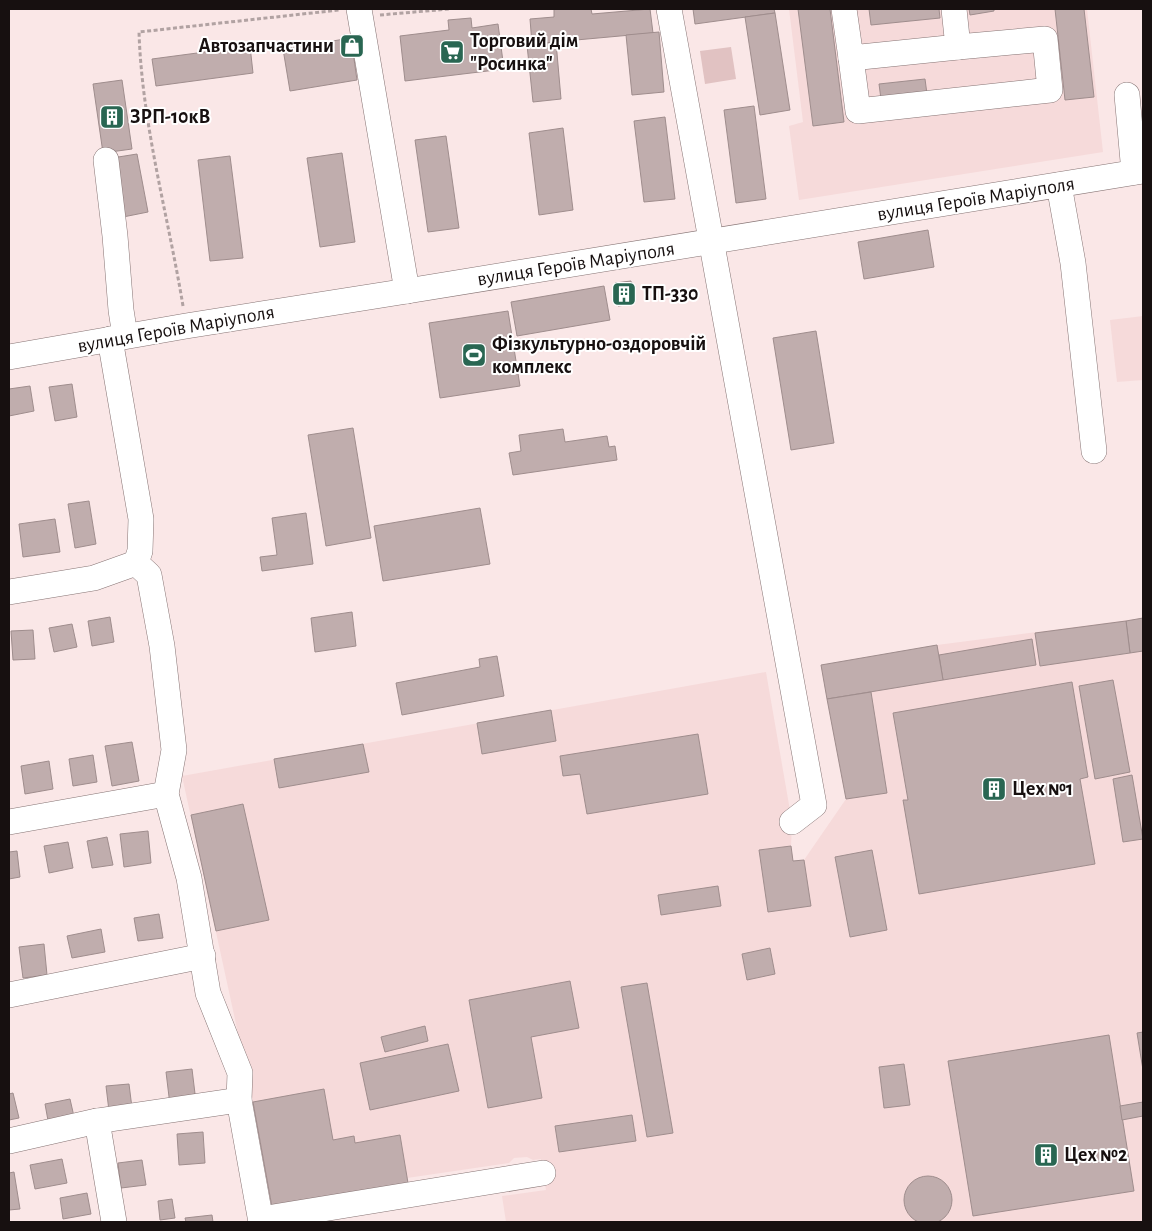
<svg xmlns="http://www.w3.org/2000/svg" width="1152" height="1231" font-family="'Alegreya Sans',sans-serif">
	<style>
		.built { fill: #f6dada }
		.green { fill: #e1c2c2 }
		.building { fill: #c0adad; stroke: #9f8d8d }
		.lines { fill: none; stroke-linecap: round; stroke-linejoin: round }
		.minor-casing { stroke: #867474; stroke-width: 26 }
		.path { stroke: #b1a2a2; stroke-width: 3; stroke-dasharray: 4 2.5; stroke-linecap: butt }
		.minor { stroke: #fff; stroke-width: 25 }
		.labels { text-anchor: middle; dominant-baseline: central; stroke-width: 4; stroke-linejoin: round; paint-order: stroke }
		.poi-label { font-size: 20px; font-weight: bold; fill: #171010; stroke: #fff; text-anchor: start }
		.street-label { font-size: 20px; fill: #171010; stroke: #fff }
	</style>
	<rect width="100%" height="100%" fill="#fae7e7"/>
	<g class="built">
		<path d="M789,9h298l16,143 -304,48 -10,-74 14,-4z"/>
		<path d="M1143,316v64l-26,2 -7,-62z"/>
		<path d="M1143,618v604h-637l-4,-26 44,-6 -5,-31 -8,1 -6,-3 -13,1 -5,5 -102,15 1,5 -136,24 -19,-105 -71,-326 584,-104 26,150 -1,24 2,15 11,-1 42,-61 -25,-134 116,-20z"/>
	</g>
	<path class="green" d="M731,47l5,32 -31,5 -5,-33z"/>
	<g class="building">
		<path d="M554,9h37l1,5 58,-5 3,24 -121,11 -2,-25 24,-2z"/>
		<path d="M693,9h81l1,4 -80,11z"/>
		<path d="M798,9h32l14,113 -31,4z"/>
		<path d="M869,9h70l1,9 -69,7z"/>
		<path d="M969,9h25v2l-24,4z"/>
		<path d="M1055,9h29l10,88 -29,3z"/>
		<path d="M775,13l15,97 -30,5 -15,-98z"/>
		<path d="M471,18l1,10 26,-4 6,45 -99,12 -5,-45 49,-6 -1,-10z"/>
		<path d="M659,32l5,60 -32,3 -6,-60z"/>
		<path d="M351,38l6,42 -67,11 -7,-42z"/>
		<path d="M556,42l5,57 -28,3 -6,-57z"/>
		<path d="M250,46l3,27 -97,13 -4,-27z"/>
		<path d="M925,79l2,15 -46,5 -2,-15z"/>
		<path d="M122,80l10,69 -29,4 -10,-69z"/>
		<path d="M754,106l12,93 -30,4 -12,-93z"/>
		<path d="M665,117l10,82 -31,3 -10,-81z"/>
		<path d="M563,128l10,82 -34,5 -10,-82z"/>
		<path d="M446,136l13,92 -31,4 -13,-92z"/>
		<path d="M342,153l13,89 -35,5 -13,-89z"/>
		<path d="M137,154l11,58 -25,5 -11,-59z"/>
		<path d="M230,156l13,102 -33,3 -12,-101z"/>
		<path d="M928,230l6,37 -70,12 -6,-37z"/>
		<path d="M631,281l3,23 -16,2 -3,-23z"/>
		<path d="M604,286l6,34 -93,16 -6,-34z"/>
		<path d="M508,311l12,75 -80,12 -11,-75z"/>
		<path d="M816,331l18,112 -43,7 -18,-112z"/>
		<path d="M72,384l5,33 -22,4 -6,-34z"/>
		<path d="M30,386l4,25 -25,5v-27z"/>
		<path d="M353,428l18,110 -45,8 -18,-111z"/>
		<path d="M563,429l2,13 42,-6 2,11 6,-1 2,14 -104,15 -4,-22 12,-2 -2,-16z"/>
		<path d="M89,501l7,43 -21,4 -7,-44z"/>
		<path d="M480,508l10,56 -107,17 -9,-55z"/>
		<path d="M306,513l7,51 -51,7 -2,-14 17,-2 -5,-37z"/>
		<path d="M55,519l5,33 -37,5 -4,-33z"/>
		<path d="M352,612l4,34 -41,6 -4,-34z"/>
		<path d="M110,617l4,25 -22,4 -4,-25z"/>
		<path d="M1143,618v33l-13,2 -4,-32z"/>
		<path d="M1126,621l4,32 -90,13 -5,-33z"/>
		<path d="M72,624l5,23 -23,5 -5,-24z"/>
		<path d="M33,630l2,29 -22,1 -2,-29z"/>
		<path d="M1032,639l4,26 -93,15 -4,-25z"/>
		<path d="M937,645l6,35 -116,19 -6,-34z"/>
		<path d="M497,656l7,40 -102,19 -6,-32 84,-16 -1,-8z"/>
		<path d="M1113,680l17,92 -35,7 -16,-93z"/>
		<path d="M1072,682l16,95 -8,2 15,85 -176,30 -16,-94h5l-15,-87z"/>
		<path d="M871,692l16,101 -41,6 -19,-100z"/>
		<path d="M551,710l5,31 -74,13 -5,-31z"/>
		<path d="M698,734l10,60 -121,20 -7,-40 -17,2 -3,-20z"/>
		<path d="M132,742l7,39 -27,5 -7,-40z"/>
		<path d="M363,744l6,28 -90,16 -5,-29z"/>
		<path d="M93,755l4,27 -24,4 -4,-27z"/>
		<path d="M49,761l4,28 -28,5 -4,-28z"/>
		<path d="M1132,775l11,64 -20,3 -10,-63z"/>
		<path d="M243,804l26,116 -53,11 -25,-116z"/>
		<path d="M148,831l3,32 -27,4 -4,-33z"/>
		<path d="M107,837l6,28 -21,3 -5,-27z"/>
		<path d="M68,842l5,26 -24,5 -5,-27z"/>
		<path d="M791,846l2,15 11,-1 7,46 -43,6 -9,-62z"/>
		<path d="M872,850l15,80 -37,7 -15,-80z"/>
		<path d="M17,851l3,26 -11,2v-27z"/>
		<path d="M718,886l3,20 -60,9 -3,-20z"/>
		<path d="M159,914l4,24 -25,3 -4,-23z"/>
		<path d="M101,929l4,23 -33,6 -5,-22z"/>
		<path d="M44,944l3,31 -24,3 -4,-31z"/>
		<path d="M770,948l5,26 -28,6 -5,-26z"/>
		<path d="M570,981l9,47 -48,9 11,61 -54,10 -19,-108z"/>
		<path d="M647,983l26,150 -26,4 -26,-150z"/>
		<path d="M425,1026l3,15 -43,11 -4,-15z"/>
		<path d="M1143,1032v38l-6,-37z"/>
		<path d="M1109,1035l25,156 -161,25 -25,-155z"/>
		<path d="M448,1044l11,47 -89,19 -10,-47z"/>
		<path d="M904,1064l6,41 -26,3 -5,-41z"/>
		<path d="M192,1069l4,33 -26,3 -4,-33z"/>
		<path d="M129,1084l3,24 -23,3 -3,-25z"/>
		<path d="M324,1089l9,51 21,-4 1,7 45,-8 8,48 -136,24 -19,-105z"/>
		<path d="M13,1093l6,25 -10,2v-26z"/>
		<path d="M70,1099l5,22 -26,5 -4,-22z"/>
		<path d="M1143,1102v14l-21,4 -2,-14z"/>
		<path d="M632,1115l4,26 -77,11 -4,-26z"/>
		<path d="M203,1132l2,31 -26,2 -2,-31z"/>
		<path d="M62,1159l5,24 -32,6 -5,-24z"/>
		<path d="M142,1160l4,25 -25,3 -3,-25z"/>
		<path d="M14,1172l6,37 -11,1v-37z"/>
		<circle cx="928" cy="1200" r="24"/>
		<path d="M87,1193l4,21 -28,5 -3,-21z"/>
		<path d="M172,1199l3,19 -15,2 -2,-19z"/>
		<path d="M212,1215l1,7h-27l-1,-4z"/>
	</g>
	<g class="lines">
		<defs>
			<g id="minor">
				<path d="M359,9l48,282"/>
				<path d="M669,9l145,796 -22,17"/>
				<path d="M844,9l7,49 107,-11 -4,-38"/>
				<path d="M851,58l7,53 192,-21 -5,-51 -87,8"/>
				<path d="M1127,95l7,77"/>
				<path d="M106,160l9,76 6,74 4,26"/>
				<path d="M1059,185l14,78 21,188"/>
				<path d="M110,339l31,180 -1,32 -4,12 13,12 13,71 12,104 -8,44 23,84 19,115 32,80 -1,27 22,122"/>
				<path d="M9,357l177,-31 221,-35 736,-120"/>
				<path d="M9,592l85,-14 42,-15"/>
				<path d="M9,822l157,-28"/>
				<path d="M9,995l194,-39"/>
				<path d="M97,1121l17,101"/>
				<path d="M9,1141l88,-20 142,-21"/>
				<path d="M261,1219l282,-46"/>
			</g>
		</defs>
		<use href="#minor" class="minor-casing"/>
		<g class="path">
			<path d="M380,15l69,-6"/>
			<path d="M183,306c-15,-91 -41,-181 -44,-274l200,-22"/>
		</g>
		<use href="#minor" class="minor"/>
	</g>
	<defs>
		<symbol id="shop-square" viewBox="-11 -11 22 22"><rect x="-9" y="-9" width="18" height="18" rx="4" fill="#296652" stroke="#fff"/><path d="M-5-2.5h2.3a2.7 3.5 0 0 1 5.4 0H5L5.5 6h-11ZM-1.5-2.5h3a1.5 2.3 0 0 0-3 0Z" fill="#fff"/></symbol>
		<symbol id="supermarket-square" viewBox="-11 -11 22 22"><rect x="-9" y="-9" width="18" height="18" rx="4" fill="#296652" stroke="#fff"/><path d="M-6-5.5h2.5l.6 2H6L4.5 2H-2.5L-4.4-4H-6ZM-1.5 3.2a1.3 1.3 0 1 0 .1 0ZM3 3.2a1.3 1.3 0 1 0 .1 0Z" fill="#fff"/></symbol>
		<symbol id="building-square" viewBox="-11 -11 22 22"><rect x="-9" y="-9" width="18" height="18" rx="4" fill="#296652" stroke="#fff"/><path d="M-4-6H4V6H1V3H-1V6H-4ZM-2.5-4.3h1.7v1.8h-1.7ZM.8-4.3h1.7v1.8H.8ZM-2.5-1h1.7V.8h-1.7ZM.8-1h1.7V.8H.8Z" fill="#fff"/></symbol>
		<symbol id="stadium-square" viewBox="-11 -11 22 22"><rect x="-9" y="-9" width="18" height="18" rx="4" fill="#296652" stroke="#fff"/><path d="M0-5a6.5 5 0 1 0 0 10a6.5 5 0 1 0 0-10ZM-3.5-1.8h7v3.6h-7Z" fill="#fff"/></symbol>
	</defs>
	<g fill-rule="evenodd">
		<use href="#shop-square" x="338" y="32" width="28" height="28"/>
		<use href="#supermarket-square" x="438" y="38" width="28" height="28"/>
		<use href="#building-square" x="98" y="103" width="28" height="28"/>
		<use href="#building-square" x="610" y="280" width="28" height="28"/>
		<use href="#stadium-square" x="460" y="341" width="28" height="28"/>
		<use href="#building-square" x="980" y="775" width="28" height="28"/>
		<use href="#building-square" x="1032" y="1141" width="28" height="28"/>
	</g>
	<g class="labels">
		<g class="poi-label">
			<text x="470" y="41">Торговий дім<tspan x="470" dy="23">"Росинка"</tspan></text>
			<text x="334" y="46" text-anchor="end">Автозапчастини</text>
			<text x="130" y="117">ЗРП-10кВ</text>
			<text x="642" y="294">ТП-330</text>
			<text x="492" y="344">Фізкультурно-оздоровчій<tspan x="492" dy="23">комплекс</tspan></text>
			<text x="1012" y="789">Цех №1</text>
			<text x="1064" y="1155">Цех №2</text>
		</g>
		<g class="street-label">
			<text transform="translate(976 199) rotate(-9)">вулиця Героїв Маріуполя</text>
			<text transform="translate(576 264) rotate(-9)">вулиця Героїв Маріуполя</text>
			<text transform="translate(176 329) rotate(-10)">вулиця Героїв Маріуполя</text>
		</g>
	</g>
	<rect width="1152" height="1231" fill="none" stroke="#171010" stroke-width="20"/>
</svg>
